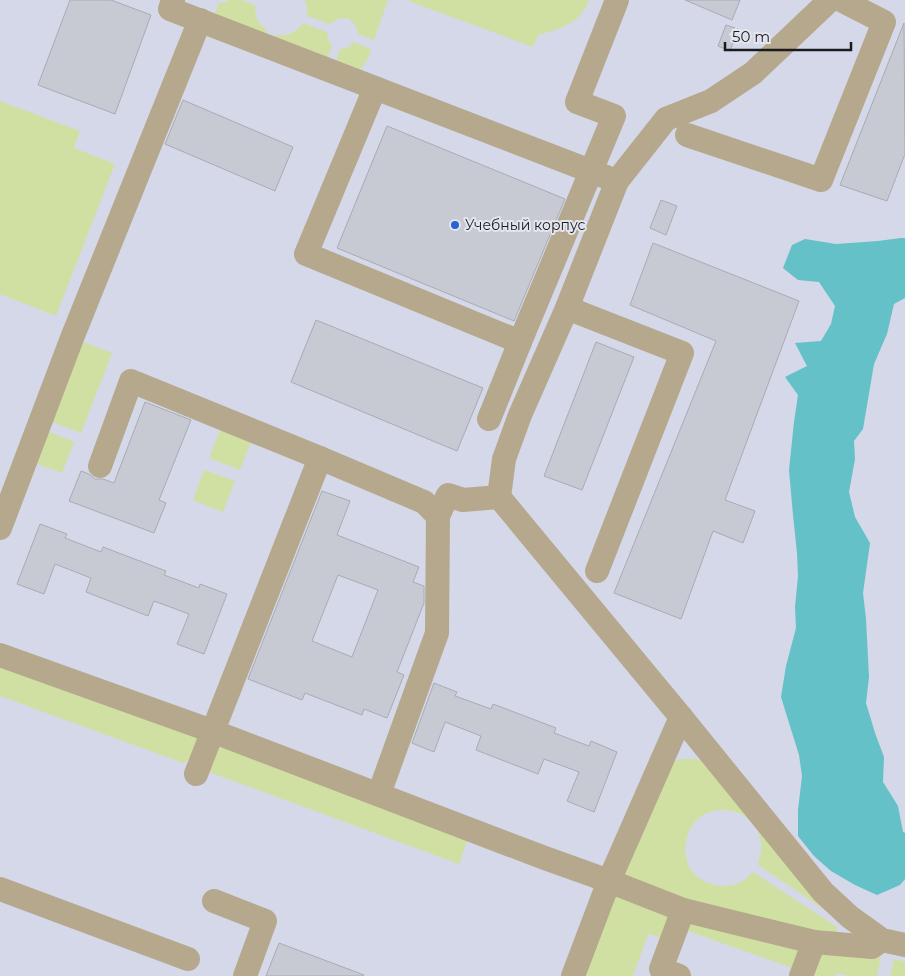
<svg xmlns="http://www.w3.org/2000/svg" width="905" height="976" font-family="Montserrat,sans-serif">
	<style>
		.built { fill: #d4d8e8 }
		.green { fill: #d0e0a2 }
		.water { fill: #63c1c7 }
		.building { fill: #c8cad3; stroke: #a9abb4; fill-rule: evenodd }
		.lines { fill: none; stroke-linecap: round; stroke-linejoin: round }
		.minor { stroke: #b5a88d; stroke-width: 24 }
		.poi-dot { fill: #2a64d2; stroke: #e3e5ef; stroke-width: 2 }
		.labels { text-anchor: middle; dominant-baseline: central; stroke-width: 4; stroke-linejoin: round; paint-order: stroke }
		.poi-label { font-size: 14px; fill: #1a1b1e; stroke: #e3e5ef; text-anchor: start }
	</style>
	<rect width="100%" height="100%" fill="#e3e5ef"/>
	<rect class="built" x="0" y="0" width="905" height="976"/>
	<g class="green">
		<path d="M229,0h12l14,5c0,14 4,18 13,27l-2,8 -53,-21 6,-16 7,-1z"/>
		<path d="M305,0h83l-14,40 -16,-6 -2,-8 -8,-8 -11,1 -7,5 -23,-8v-9z"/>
		<path d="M406,0h183c-9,24 -29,29 -51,35l-5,12z"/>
		<path d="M303,23l24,9 1,8 4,5 -6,18 -53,-20 3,-8c11,1 20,-2 27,-12z"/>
		<path d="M354,42l17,7c-8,25 -13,24 -37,17l6,-17 7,-1z"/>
		<path d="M0,101l80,30 -6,17 41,16 -59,152 -56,-22z"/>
		<path d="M78,340l34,13 -31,80 -31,-12z"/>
		<path d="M221,428l31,11 -12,31 -31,-12z"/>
		<path d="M47,431l27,11 -12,31 -25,-9 -6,-8z"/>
		<path d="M204,470l31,11 -12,31 -30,-12z"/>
		<path d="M0,659l199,77 -8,22 -8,5 -183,-67z"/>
		<path d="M216,741l253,95 -10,28 -258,-95z"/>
		<path d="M681,759h14l13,4 132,157 -82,-55c2,-9 5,-18 2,-27 -9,-35 -60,-38 -72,-4 -4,11 -4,23 2,34 9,16 34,23 51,14 4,-2 8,-7 12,-10l84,55 -1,8 -7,-1 -149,-34 -62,-25 49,-112z"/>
		<path d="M615,892l57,21 -9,25 -15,-4 -15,42h-54z"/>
		<path d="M686,918l113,27 -1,25 -116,-41z"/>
		<path d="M820,948l61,10 -4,18h-28l-13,-3 -1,3h-27z"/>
		<path d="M894,959l11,3v14h-15z"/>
	</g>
	<path class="water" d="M901,238h4v60l-11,6 -7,30 -13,30 -11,65 -9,12 1,18 -6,33 6,25 15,26 -7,50 3,26 3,58 -3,26 9,30 9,24 -1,25 15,24 5,26 2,1v46l-5,6 -23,10 -22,-10 -24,-14 -17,-15 -16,-20v-26l4,-34 -3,-21 -18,-58 5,-31 10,-38 -1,-21 3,-31 -1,-23 -4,-38 -4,-45 5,-48 4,-27 -13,-18 22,-11 -12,-23 26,-2 10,-17 4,-18 -16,-24 -21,-2 -15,-12 9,-23 13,-6 31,5 42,-3z"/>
	<g class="building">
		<path d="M70,0h41l40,15 -36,99 -77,-29z"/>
		<path d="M685,0h55l-8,20z"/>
		<path d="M904,23l1,131 -18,47 -47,-16z"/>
		<path d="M726,25l12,4 -8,22 -12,-5z"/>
		<path d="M183,100l110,47 -18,44 -110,-47z"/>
		<path d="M387,126l178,73 -51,122 -177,-73z"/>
		<path d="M661,200l16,6 -11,29 -16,-7z"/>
		<path d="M653,243l146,58 -74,199 30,11 -12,32 -30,-12 -32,88 -67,-26 102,-252 -86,-36z"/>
		<path d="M316,320l167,68 -26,63 -166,-69z"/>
		<path d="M596,342l38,15 -52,133 -38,-14z"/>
		<path d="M145,402l46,18 -32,80 7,3 -12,30 -85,-32 12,-30 8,3 6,5h8l11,4z"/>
		<path d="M322,491l28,10 -13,34 82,32 -6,15 11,4v17l-27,69 7,3 -17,43 -23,-9 -2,6 -57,-22 -3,7 -54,-21zM338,575l40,15 -26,67 -40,-16z"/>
		<path d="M40,524l27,10 -2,4 36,14 2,-5 63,24 -2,4 35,13 1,-4 27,10 -23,60 -27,-10 12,-30 -35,-13 -6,15 -62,-24 5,-14 -36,-14 -11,30 -27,-10z"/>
		<path d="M434,683l23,9 -2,4 36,13 2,-5 63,24 -2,5 35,13 2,-5 26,11 -23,60 -27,-11 12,-29 -35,-13 -6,15 -62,-24 5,-14 -36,-14 -11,30 -22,-9z"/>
		<path d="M279,943l85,32 -1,1h-97z"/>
	</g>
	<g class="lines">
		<g class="minor">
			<path d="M173,0l-3,9 436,168"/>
			<path d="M830,0l-77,73 -42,28 -45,18 -49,62 -50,127 -47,107 -16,44 -5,38 182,220 142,175 27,25 32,23 23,5"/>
			<path d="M375,88l-69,166 214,88 94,-226 -37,-14 40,-102"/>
			<path d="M687,135l134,45 63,-158 -43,-22"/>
			<path d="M567,308l115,45 -85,218"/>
			<path d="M489,419l31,-77"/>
			<path d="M100,466l31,-85 189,77"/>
			<path d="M0,528l72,-190 128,-318"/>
			<path d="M0,655l212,76 330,126 67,24 74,29 131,32 58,5 10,-7"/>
			<path d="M196,774l124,-316 104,44 14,14"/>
			<path d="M379,794l58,-161 1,-117 10,-21 15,5 36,-3"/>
			<path d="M0,889l188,70"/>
			<path d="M214,901l51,20 -20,55"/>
			<path d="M573,976l36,-95 72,-164"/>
			<path d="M679,976l-18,-7 22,-59"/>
			<path d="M801,976l13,-34"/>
		</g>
	</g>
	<circle class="poi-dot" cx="455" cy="225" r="5"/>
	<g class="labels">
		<g class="poi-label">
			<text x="465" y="225">Учебный корпус</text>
		</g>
	</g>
	<path d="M725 42v8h126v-8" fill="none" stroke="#1a1b1e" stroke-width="2.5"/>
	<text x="732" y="42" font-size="15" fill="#1a1b1e" stroke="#e3e5ef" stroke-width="4" paint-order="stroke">50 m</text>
</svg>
